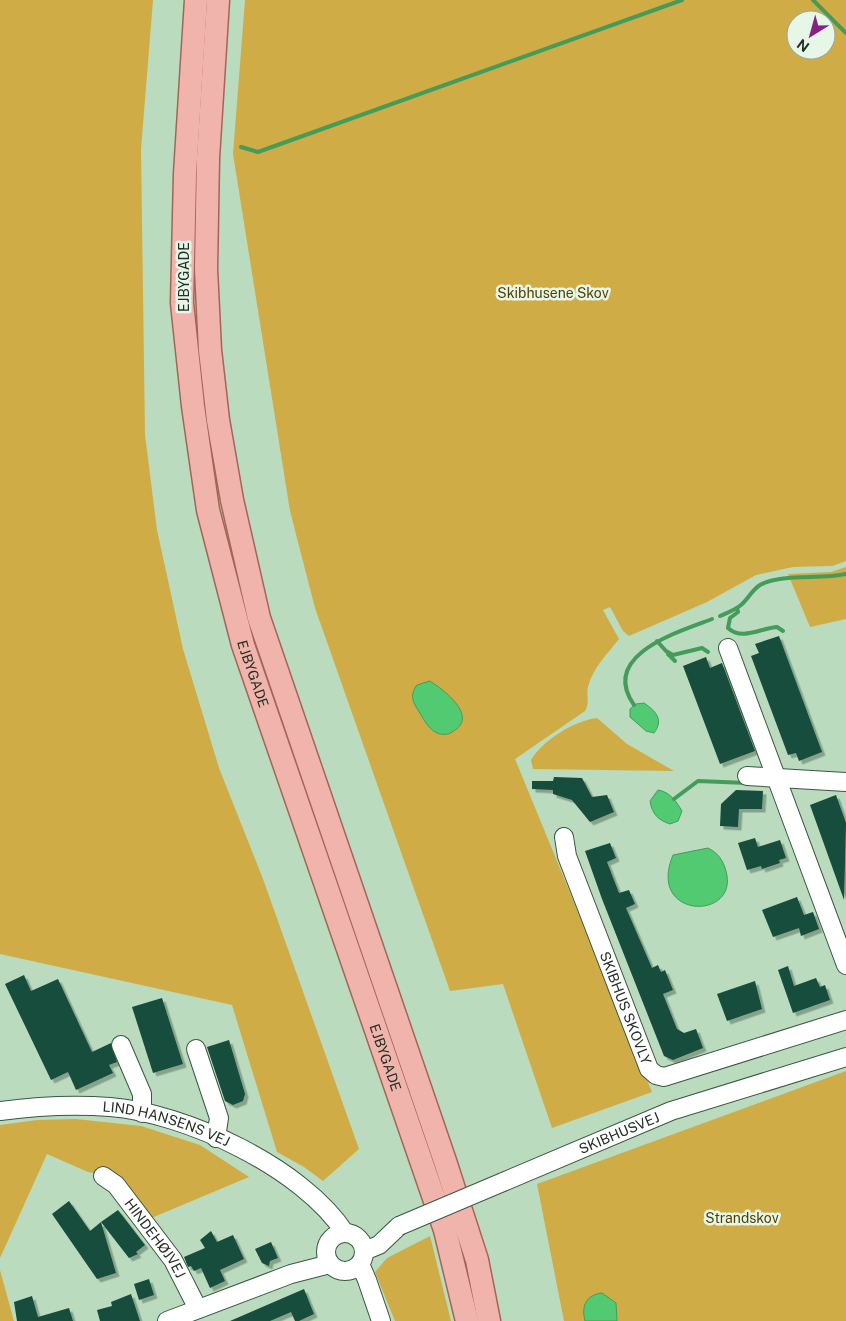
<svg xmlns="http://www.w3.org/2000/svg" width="846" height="1321" font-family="'Public Sans',sans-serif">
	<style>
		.green { fill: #d0ac47; fill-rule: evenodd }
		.water { fill: #52ca71; stroke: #449c5a }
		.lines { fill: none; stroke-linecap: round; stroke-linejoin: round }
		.stream { stroke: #449c5a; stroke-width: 4 }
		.building { fill: #134d3c; filter: url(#shadow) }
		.minor-casing { stroke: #3a573f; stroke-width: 20 }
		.major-casing { stroke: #a36558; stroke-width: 25 }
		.minor { stroke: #fff; stroke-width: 18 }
		.major { stroke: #f1b4ac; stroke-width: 22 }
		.minor-bridge-casing { stroke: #3a573f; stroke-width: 20; stroke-linecap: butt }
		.minor-bridge { stroke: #fff; stroke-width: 18 }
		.labels { text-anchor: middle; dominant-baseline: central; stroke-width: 5; stroke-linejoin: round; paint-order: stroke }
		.street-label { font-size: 14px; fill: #233025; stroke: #e6f7e8 }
		.park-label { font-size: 14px; fill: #523f00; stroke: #e6f7e8 }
	</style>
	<defs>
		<filter id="shadow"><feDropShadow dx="3.5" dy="3.5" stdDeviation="0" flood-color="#0004"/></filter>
	</defs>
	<rect width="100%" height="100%" fill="#badbbe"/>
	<g class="green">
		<path d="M0,0h153l-12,149 4,286 12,95 26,119 36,119 44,111 96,270 -36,32 -19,-14 -27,-15 -45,-147 -232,-51z"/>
		<path d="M245,0h601v561l-14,5 -39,1 -37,8 -49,27 -78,34 -6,-5 -13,-24 -7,3 16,29c-11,14 -27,30 -31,48 -2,9 2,15 -3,24l-70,48 137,333 -100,36 -49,-144 -53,7 -135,-383 -25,-97 -57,-357zM796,20h30v30h-30z"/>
		<path d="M846,567v52l-36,8 -22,-53 43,-2z"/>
		<path d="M597,718l30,26 47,27 -141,-2 -2,-9c12,-20 43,-39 66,-42z"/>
		<path d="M846,1071v250h-282l-27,-137z"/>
		<path d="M76,1119l65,7 59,19 49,32 -100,42 -33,-42 -28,-5 -41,-18 -47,104v-133l37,-5z"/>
		<path d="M430,1236l21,85h-56l-20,-49 12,-14z"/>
		<path d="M0,1270l14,51h-14z"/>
	</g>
	<g class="water">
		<path d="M430,681c14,9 50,36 22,51 -4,3 -10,3 -15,1 -9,-4 -14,-15 -19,-23 -6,-9 -8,-16 -1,-25z"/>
		<path d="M644,703c12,8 20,17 10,30l-8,-2 -16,-14v-8l6,-5z"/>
		<path d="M658,790c12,2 18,11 24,21l-4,10 -8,3c-12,-4 -18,-10 -20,-23z"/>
		<path d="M708,848c10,5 15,12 18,23 14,50 -80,49 -53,-16z"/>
		<path d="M602,1293l14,10 1,18h-32c-4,-15 1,-26 17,-28z"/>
	</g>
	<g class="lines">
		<g class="stream">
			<path d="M813,0l33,33"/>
			<path d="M241,147l17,5 424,-152"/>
			<path d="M737,608l1,4 -8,6 -2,10c14,13 33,0 49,-1l6,4"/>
			<path d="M720,616c7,-3 15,-6 21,-11 7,-6 11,-15 19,-20 22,-12 61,-5 86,-11"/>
			<path d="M657,641l9,10 7,4 29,-7 6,4"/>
			<path d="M668,654l7,7"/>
			<path d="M634,705c-35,-50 44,-73 78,-86"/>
			<path d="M674,799l24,-18 49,2"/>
		</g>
	</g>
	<g class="building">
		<path d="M779,636l43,116 -23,9 -3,-8 -8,2 -37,-99 8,-3 -4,-9z"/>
		<path d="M706,657l4,11 12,-5 33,88 -35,13 -37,-98z"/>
		<path d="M554,777l28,1 10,19 15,-2 7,17 -24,10 -18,-22 -19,-6v-4l-21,-1v-8h21z"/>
		<path d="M736,790l27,1 -1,18h-23l-1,18 -18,-1 1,-22z"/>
		<path d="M836,795l10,28 -2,77 -34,-95z"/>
		<path d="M755,838l3,9 22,-7 6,18 -7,2 1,3 -18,6 -1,-3 -14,4 -9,-27z"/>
		<path d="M610,843l6,15 -9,4 12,31 10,-3 6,14 -9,4 26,60 6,-3 3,7 4,-2 8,20 -10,4 14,35 7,4 12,-4 7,19 -30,12 -9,-4 -62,-157 -17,-48z"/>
		<path d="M797,897l7,18 9,-3 6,17 -18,7 -2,-8 -26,9 -11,-27z"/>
		<path d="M788,966l6,20 22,-8 4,9 5,-2 5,15 -37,13 -15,-43z"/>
		<path d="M24,975l7,16 27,-12 34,73 19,-9 6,19 -8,3 4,8 -37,17 -8,-18 -17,8 -46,-96z"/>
		<path d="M755,981l7,28 -35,12 -10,-27z"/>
		<path d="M162,998l21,66 -30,9 -21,-66z"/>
		<path d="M229,1040l16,54 -2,7 -10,4 -8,-4 -18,-54z"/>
		<path d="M69,1201l21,30 11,-9 15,51 -19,6 -45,-65z"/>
		<path d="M118,1210l27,35 -9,7 2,2 -9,4 -28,-36z"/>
		<path d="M211,1231l6,11 16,-7 11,24 -24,11 5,11 -15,7 -9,-20 -7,3 -3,-5 -3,1 -4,-10 21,-9 -5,-8z"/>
		<path d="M271,1242l7,16 -8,3 -1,5 -7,-3 -7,-14z"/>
		<path d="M149,1279l5,16 -15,5 -5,-16z"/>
		<path d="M304,1289l10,25 -15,7h-4l-4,-9 -21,9h-40z"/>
		<path d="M131,1294l9,27h-40l-3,-11 15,-4 -1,-4z"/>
		<path d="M32,1296l6,21 31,-9 4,13h-56l-3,-19z"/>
	</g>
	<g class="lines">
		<defs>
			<g id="minor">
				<path d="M728,648l118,317"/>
				<path d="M747,776l99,6"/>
				<path id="s1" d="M564,837l3,19 82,213 7,6 8,2 182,-57"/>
				<path d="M121,1045l21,49v19"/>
				<path d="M196,1049l23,69 -3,20"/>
				<path id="s2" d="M0,1111c37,-5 73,-7 110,-4 76,6 193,61 235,126"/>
				<path id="s3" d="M103,1176l13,9 57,75 25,49"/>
				<path id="s4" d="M503,1182l168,-71 175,-54"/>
				<circle cx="345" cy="1252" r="19"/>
				<path d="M364,1251l15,-6 20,-19"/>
				<path d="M360,1264l7,16 14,41"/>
				<path d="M167,1321l124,-47 39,-10"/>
			</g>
			<g id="major">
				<path id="s5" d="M196,0l-11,174 -3,129 11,103 15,104 35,135 202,585 22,91"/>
				<path d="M218,0l-10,158 -2,111 4,81 8,70 14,80 27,118 186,543 32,99 12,61"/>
			</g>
		</defs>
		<use href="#minor" class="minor-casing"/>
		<use href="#major" class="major-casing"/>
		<use href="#minor" class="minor"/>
		<use href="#major" class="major"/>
		<defs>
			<path id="minor-bridge" d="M399,1226l104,-44"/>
		</defs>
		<use href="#minor-bridge" class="minor-bridge-casing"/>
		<use href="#minor-bridge" class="minor-bridge"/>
	</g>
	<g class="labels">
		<g class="street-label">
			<text transform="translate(184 277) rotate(-90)">EJBYGADE</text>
			<text stroke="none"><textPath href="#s5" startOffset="682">EJBYGADE</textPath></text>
			<text stroke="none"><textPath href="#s1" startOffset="182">SKIBHUS SKOVLY</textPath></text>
			<text stroke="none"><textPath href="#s5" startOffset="1088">EJBYGADE</textPath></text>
			<text stroke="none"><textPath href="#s2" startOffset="169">LIND HANSENS VEJ</textPath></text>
			<text stroke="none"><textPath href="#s4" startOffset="126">SKIBHUSVEJ</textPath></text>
			<text stroke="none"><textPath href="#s3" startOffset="82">HINDEHØJVEJ</textPath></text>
		</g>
		<g class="park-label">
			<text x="553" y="293">Skibhusene Skov</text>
			<text x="742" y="1218">Strandskov</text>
		</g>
	</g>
	<g transform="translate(811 35) rotate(217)"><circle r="24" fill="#e6f7e8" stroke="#98a79a"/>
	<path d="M0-4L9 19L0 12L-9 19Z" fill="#892087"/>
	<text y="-8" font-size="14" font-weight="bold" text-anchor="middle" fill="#233025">N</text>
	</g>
</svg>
